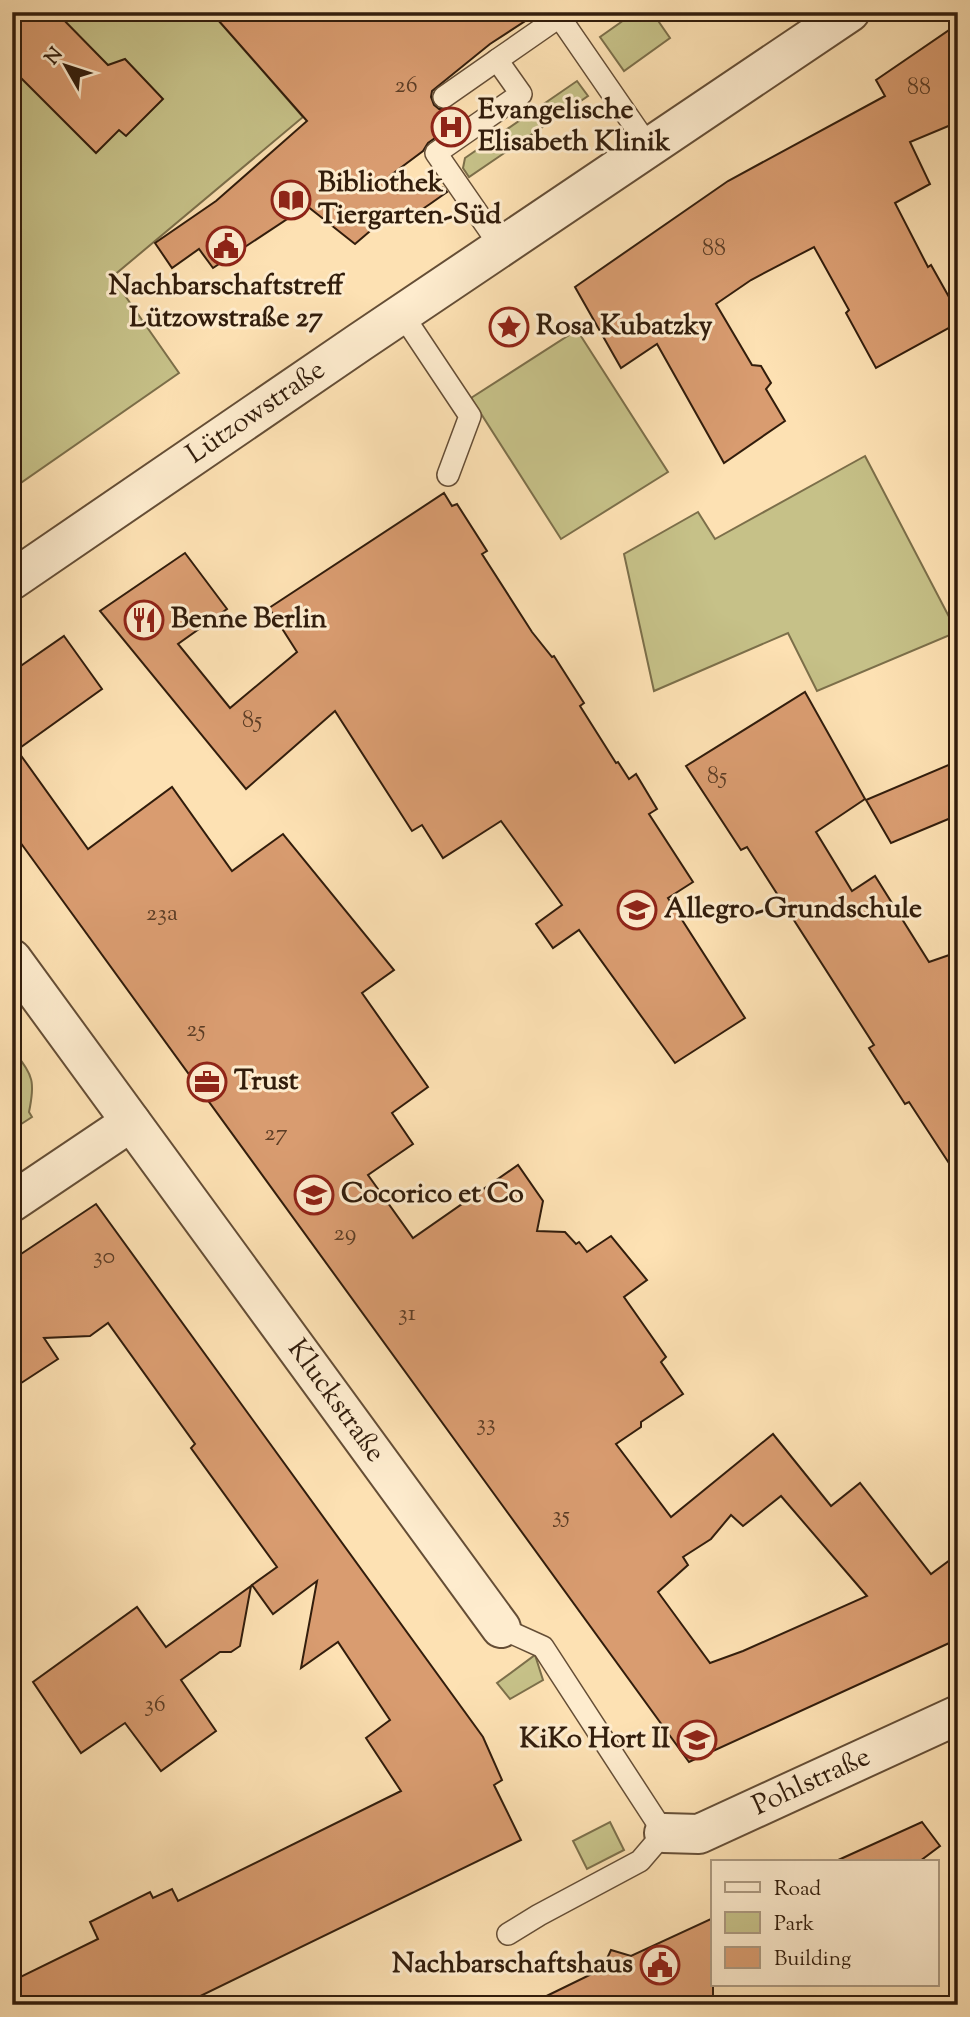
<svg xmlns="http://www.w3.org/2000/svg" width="970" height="2017" font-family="'Sorts Mill Goudy',serif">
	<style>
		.green { fill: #c6c188; stroke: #7c6f4a; stroke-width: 2 }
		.building { fill: #d99c70; stroke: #321d0c; stroke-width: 2; fill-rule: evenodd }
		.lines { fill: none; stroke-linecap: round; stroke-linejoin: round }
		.service-casing { stroke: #654e36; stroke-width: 24 }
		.minor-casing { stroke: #654e36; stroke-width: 42 }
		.tertiary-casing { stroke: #654e36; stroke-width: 42 }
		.service { stroke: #feecce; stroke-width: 21 }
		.minor { stroke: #feecce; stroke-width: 38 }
		.tertiary { stroke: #feecce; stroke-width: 38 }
		.labels { text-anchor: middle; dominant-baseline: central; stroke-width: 6; stroke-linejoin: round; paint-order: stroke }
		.number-label { font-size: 24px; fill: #5c3d25 }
		.poi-label { font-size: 28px; font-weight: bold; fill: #321d0c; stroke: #feecce; text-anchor: start }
		.street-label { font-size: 28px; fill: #321d0c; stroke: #feecce }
	</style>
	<rect width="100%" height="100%" fill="#fde1b3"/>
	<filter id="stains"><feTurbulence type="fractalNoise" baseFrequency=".00286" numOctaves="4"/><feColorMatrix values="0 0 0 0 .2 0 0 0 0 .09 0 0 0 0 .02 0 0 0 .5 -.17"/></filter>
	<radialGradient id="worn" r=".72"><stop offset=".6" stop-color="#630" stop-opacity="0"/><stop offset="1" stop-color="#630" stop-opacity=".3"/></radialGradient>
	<g class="green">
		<path d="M12,12h199l92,105 -191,160 67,96 -167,116z"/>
		<path d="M619,12h33l18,26 -46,33 -24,-34 24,-17z"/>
		<path d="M577,81l11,15 -119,81 -6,-9 2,-10z"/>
		<path d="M577,330l91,142 -107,67 -90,-141z"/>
		<path d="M865,456l92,176 -140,59 -29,-58 -134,58 -30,-137 74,-42 17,27z"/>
		<path d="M12,1048c20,28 24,30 17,64l3,5 -20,13z"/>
		<path d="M535,1655l8,25 -33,19 -13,-16z"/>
		<path d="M610,1822l14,28 -37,19 -14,-28z"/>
	</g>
	<g class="building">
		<path d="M29,12h27l52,53 17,-6 38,40 -37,37 -7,-6 -23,23 -84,-84v-40z"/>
		<path d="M211,12h328l-49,32 -58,47 -1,6 3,8 5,4h13l-12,16 5,6 -17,12 -5,8 -32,24 53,13 3,4 -17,12 -31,21 -9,-11 -35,30 -48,-38 -94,62 -14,-19 -27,19 -17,-25 61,-42 91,-80z"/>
		<path d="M958,24v98l-48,20 20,42 -35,19 33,64 3,-2 27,48v10l-82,45 -30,-55 3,-3 -35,-63 -63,33 -35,24 36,61 9,1 10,17 -5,6 19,32 -61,42 -67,-119 -36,24 -46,-81 153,-106 157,-85 -9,-16z"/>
		<path d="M444,493l8,13 5,-2 30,47 -5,3 50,78 20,25 2,-1 30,47 -4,3 36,57 2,-1 11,17 7,-5 21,35 -8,5 44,68 -25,16 77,120 -70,45 -96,-133 -26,18 -17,-24 26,-19 -61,-84 -58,37 -21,-33 -10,6 -77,-120 -89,78 -146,-178 85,-58 42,56 -49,35 52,64 67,-56 -28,-44z"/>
		<path d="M64,636l38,53 -85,61 71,99 84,-62 60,84 51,-37 111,136 -32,23 66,94 -36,26 21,31 -45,31 45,63 105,-73 25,36 -6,30 28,1 11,12 3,-2 8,10 24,-16 36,44 -23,17 42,60 -5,5 22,32 -42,28v5l-25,17 55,73 102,-83 58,72 29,-23 71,91 27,-20v85l-269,123 -677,-931v-159zM781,1496l86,100 -124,55 -33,12 -52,-71 30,-27 -5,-8 28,-18 20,-24 12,11z"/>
		<path d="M805,692l60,107 -49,33 36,59 23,-15 54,86 29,-10v225l-49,-75 -4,2 -36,-56 5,-3 -127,-198 -6,3 -55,-84z"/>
		<path d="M958,761v54l-67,28 -25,-43z"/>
		<path d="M96,1204l387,533 19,43 -8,5 27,55 -339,165h-170v-24l86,-42 -8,-17 60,-30 3,6 19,-9 6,12 223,-110 -35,-53 24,-18 -52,-78 -37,26 16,-87 -44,33 -21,-29 25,-18 -86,-119 4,-4 -87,-121 -18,13 -46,2 14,21 -46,30v-129z"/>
		<path d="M251,1586l-11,60 -9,6h-11l-39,28 35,51 -55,40 -36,-48 -44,30 -48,-71 104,-75 29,40z"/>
		<path d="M922,1822l18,24 -20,15h-84z"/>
		<path d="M713,1918v87h-185l74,-36 9,-19 20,6z"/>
	</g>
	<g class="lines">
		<defs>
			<g id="service">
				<path d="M556,12l93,135"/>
				<path d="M444,97l53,-37"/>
				<path d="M501,247l-65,-94 85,-59 -24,-34 62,-43"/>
				<path d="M402,314l68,102 -22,59"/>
				<path d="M501,1628l42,19 121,186 -24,28 -101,54 -31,19"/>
			</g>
			<g id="minor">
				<path id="s1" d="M12,959l489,669"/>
				<path d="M12,1202l119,-80"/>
				<path id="s2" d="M664,1833l35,1 259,-119"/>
			</g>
			<g id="tertiary">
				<path id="s3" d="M12,580l348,-238 490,-330"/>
			</g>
		</defs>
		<use href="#service" class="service-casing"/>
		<use href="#minor" class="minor-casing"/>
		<use href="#tertiary" class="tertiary-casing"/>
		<use href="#service" class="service"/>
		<use href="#minor" class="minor"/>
		<use href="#tertiary" class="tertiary"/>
	</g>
	<defs>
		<symbol id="hospital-ring" viewBox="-11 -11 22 22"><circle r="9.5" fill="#feecce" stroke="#8f2418" stroke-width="1.5"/><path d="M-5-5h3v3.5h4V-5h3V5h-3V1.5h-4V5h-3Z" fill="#8f2418"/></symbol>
		<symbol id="library-ring" viewBox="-11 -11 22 22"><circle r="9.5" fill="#feecce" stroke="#8f2418" stroke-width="1.5"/><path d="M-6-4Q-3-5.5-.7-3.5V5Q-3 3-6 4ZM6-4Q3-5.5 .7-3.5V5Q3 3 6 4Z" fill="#8f2418"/></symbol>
		<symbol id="civic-ring" viewBox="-11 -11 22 22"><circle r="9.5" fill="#feecce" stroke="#8f2418" stroke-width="1.5"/><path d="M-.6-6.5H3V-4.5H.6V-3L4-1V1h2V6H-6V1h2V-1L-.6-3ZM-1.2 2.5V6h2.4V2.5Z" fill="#8f2418"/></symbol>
		<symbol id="sight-ring" viewBox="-11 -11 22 22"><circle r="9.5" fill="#feecce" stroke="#8f2418" stroke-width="1.5"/><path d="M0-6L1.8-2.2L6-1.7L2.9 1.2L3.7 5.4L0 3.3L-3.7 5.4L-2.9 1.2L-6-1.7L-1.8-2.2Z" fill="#8f2418"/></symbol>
		<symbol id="restaurant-ring" viewBox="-11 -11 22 22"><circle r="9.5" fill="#feecce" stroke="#8f2418" stroke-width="1.5"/><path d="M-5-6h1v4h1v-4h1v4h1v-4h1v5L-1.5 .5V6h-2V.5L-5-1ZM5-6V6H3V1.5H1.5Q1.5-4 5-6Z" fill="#8f2418"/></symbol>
		<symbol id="school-ring" viewBox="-11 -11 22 22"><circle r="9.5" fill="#feecce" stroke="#8f2418" stroke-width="1.5"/><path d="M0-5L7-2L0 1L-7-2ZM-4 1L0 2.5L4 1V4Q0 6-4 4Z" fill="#8f2418"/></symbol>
		<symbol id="office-ring" viewBox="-11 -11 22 22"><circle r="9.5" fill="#feecce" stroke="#8f2418" stroke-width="1.5"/><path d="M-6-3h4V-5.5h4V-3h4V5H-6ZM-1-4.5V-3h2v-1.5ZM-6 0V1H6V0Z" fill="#8f2418"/></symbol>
	</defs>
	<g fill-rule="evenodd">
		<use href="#hospital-ring" x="429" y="105" width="44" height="44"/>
		<use href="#library-ring" x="269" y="178" width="44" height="44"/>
		<use href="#civic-ring" x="204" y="224" width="44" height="44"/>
		<use href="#sight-ring" x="487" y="305" width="44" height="44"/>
		<use href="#restaurant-ring" x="122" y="598" width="44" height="44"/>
		<use href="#school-ring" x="615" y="888" width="44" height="44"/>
		<use href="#office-ring" x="185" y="1060" width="44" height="44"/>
		<use href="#school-ring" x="292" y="1173" width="44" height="44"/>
		<use href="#school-ring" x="675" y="1718" width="44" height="44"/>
		<use href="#civic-ring" x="638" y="1943" width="44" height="44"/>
	</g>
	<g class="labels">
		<g class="number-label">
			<text x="406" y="86">26</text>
			<text x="919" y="88">88</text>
			<text x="714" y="249">88</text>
			<text x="252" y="721">85</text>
			<text x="717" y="777">85</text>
			<text x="162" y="914">23a</text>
			<text x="196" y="1030">25</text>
			<text x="276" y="1134">27</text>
			<text x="345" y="1234">29</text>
			<text x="104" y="1257">30</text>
			<text x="407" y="1314">31</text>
			<text x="486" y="1424">33</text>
			<text x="561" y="1516">35</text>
			<text x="155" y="1705">36</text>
		</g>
		<g class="poi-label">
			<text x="478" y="111">Evangelische<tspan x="478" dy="32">Elisabeth Klinik</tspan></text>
			<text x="318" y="184">Bibliothek<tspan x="318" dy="32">Tiergarten-Süd</tspan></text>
			<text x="226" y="287" text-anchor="middle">Nachbarschaftstreff<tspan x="226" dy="32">Lützowstraße 27</tspan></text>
			<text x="536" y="327">Rosa Kubatzky</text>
			<text x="171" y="620">Benne Berlin</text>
			<text x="664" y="910">Allegro-Grundschule</text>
			<text x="234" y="1082">Trust</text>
			<text x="341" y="1195">Cocorico et Co</text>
			<text x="670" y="1740" text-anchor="end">KiKo Hort II</text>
			<text x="633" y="1965" text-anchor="end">Nachbarschaftshaus</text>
		</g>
		<g class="street-label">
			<text stroke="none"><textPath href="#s3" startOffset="296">Lützowstraße</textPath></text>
			<text stroke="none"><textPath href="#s1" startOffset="548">Kluckstraße</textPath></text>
			<text stroke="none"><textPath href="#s2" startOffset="159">Pohlstraße</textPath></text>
		</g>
	</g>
	<rect width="970" height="2017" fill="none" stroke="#fde1b3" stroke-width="42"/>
	<rect x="14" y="14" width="942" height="1989" fill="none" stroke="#321d0c" stroke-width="3.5"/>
	<rect x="21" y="21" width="928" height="1975" fill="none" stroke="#321d0c" stroke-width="2"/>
	<rect x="711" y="1860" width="228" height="126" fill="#feecce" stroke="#ac9980" stroke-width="2"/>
	<rect x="725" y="1882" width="35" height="10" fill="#feecce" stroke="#ac9980" stroke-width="2"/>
	<text x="774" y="1895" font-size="21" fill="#321d0c">Road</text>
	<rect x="725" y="1912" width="35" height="21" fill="#c6c188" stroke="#ac9980" stroke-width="2"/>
	<text x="774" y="1930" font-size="21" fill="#321d0c">Park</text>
	<rect x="725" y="1947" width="35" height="21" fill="#d99c70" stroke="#ac9980" stroke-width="2"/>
	<text x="774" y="1965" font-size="21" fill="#321d0c">Building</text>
	<g transform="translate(66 66) rotate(309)" stroke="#feecce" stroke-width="5" paint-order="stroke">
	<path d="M0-5L12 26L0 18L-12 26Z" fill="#321d0c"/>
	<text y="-10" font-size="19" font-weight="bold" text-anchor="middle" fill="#321d0c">N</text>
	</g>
	<rect width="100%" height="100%" filter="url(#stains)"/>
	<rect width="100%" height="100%" fill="url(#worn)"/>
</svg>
